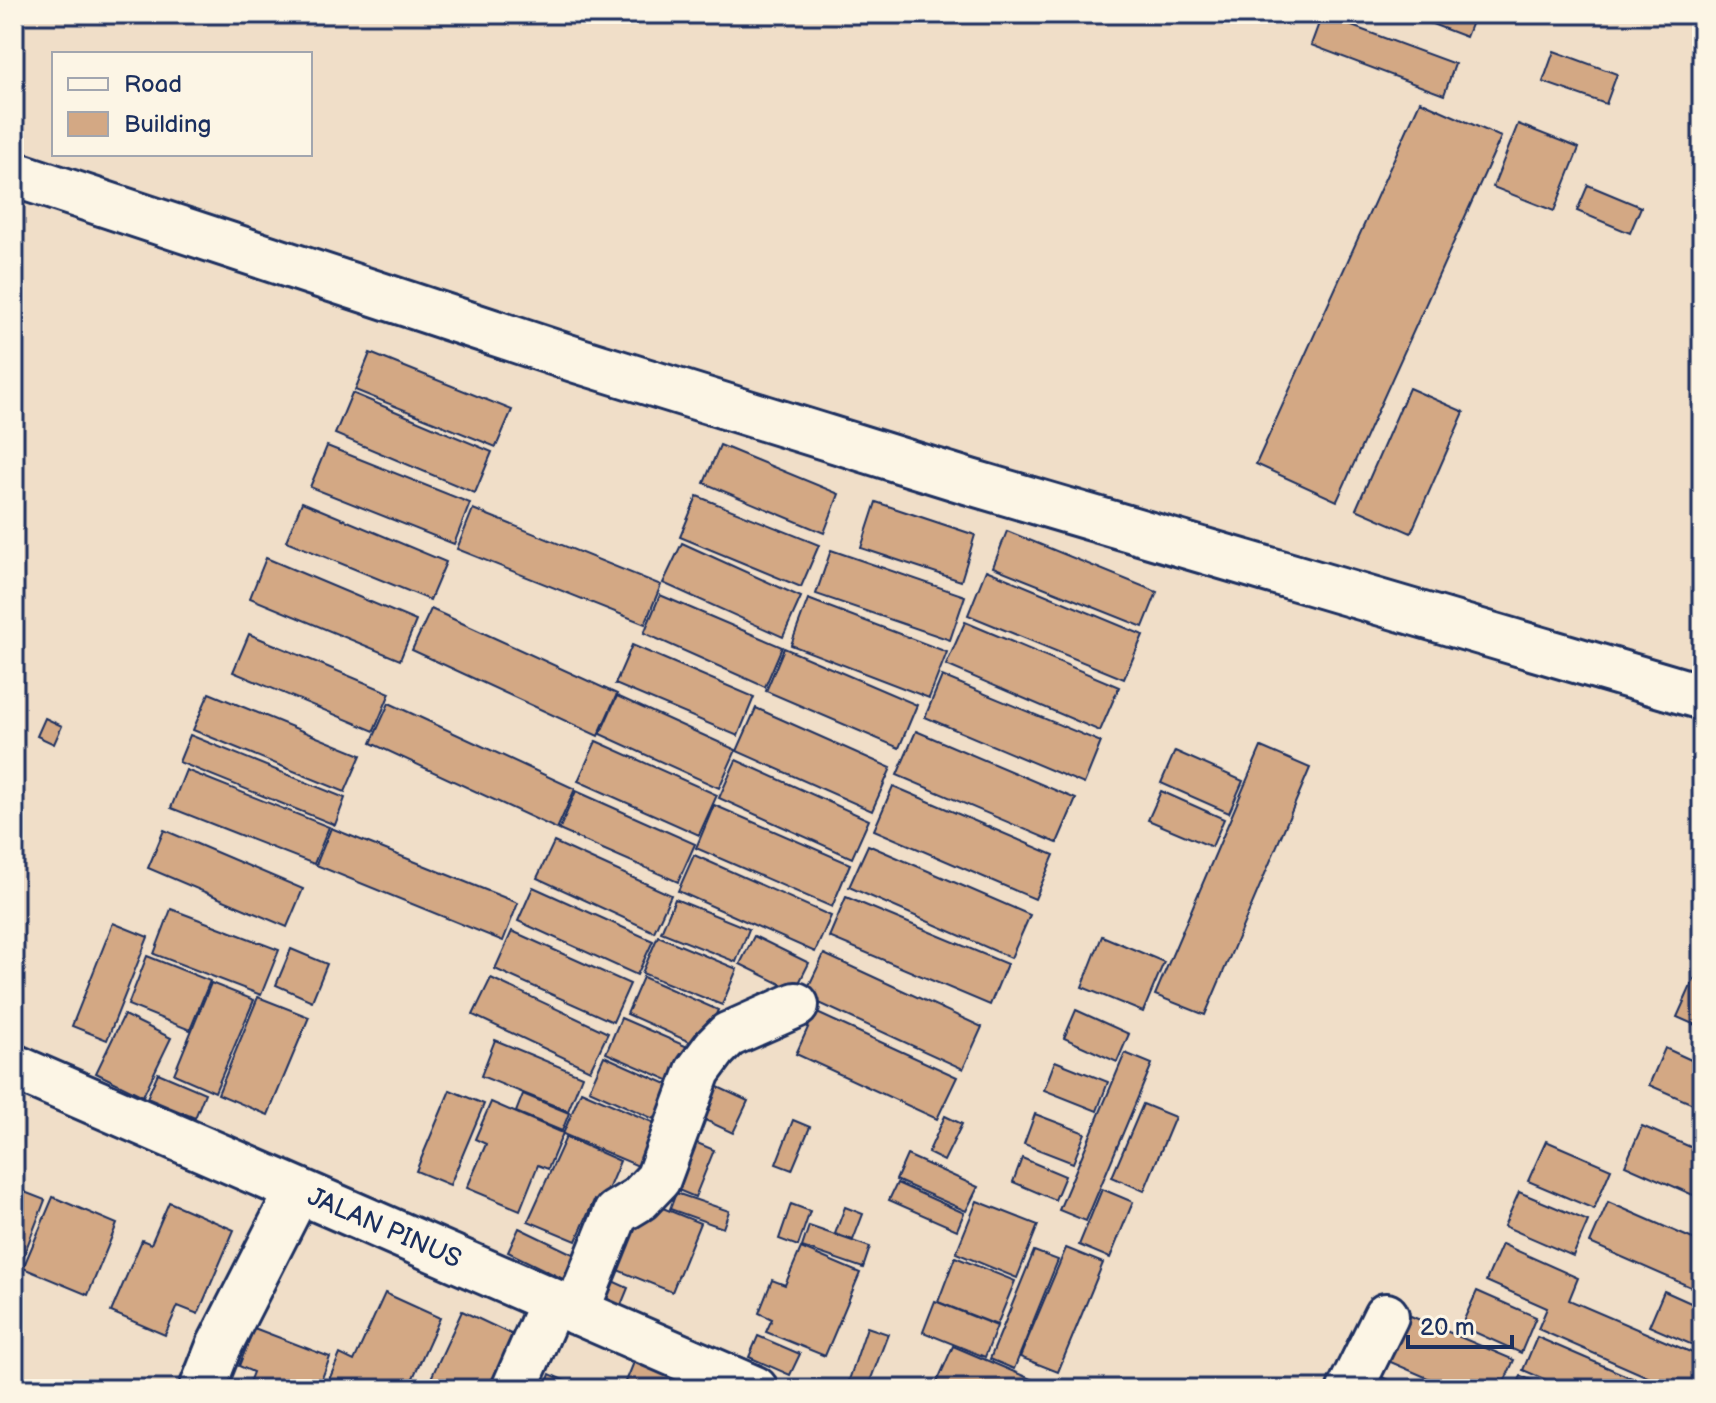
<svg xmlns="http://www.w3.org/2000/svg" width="1716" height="1403" font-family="'Balsamiq Sans',sans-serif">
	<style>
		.building { fill: #d3a884; stroke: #1b2f5e; stroke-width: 2 }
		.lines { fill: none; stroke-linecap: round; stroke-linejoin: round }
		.minor-casing { stroke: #1b2f5e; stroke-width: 50 }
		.minor { stroke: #fcf5e5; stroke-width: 44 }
		.labels { text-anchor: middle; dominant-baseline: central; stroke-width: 8; stroke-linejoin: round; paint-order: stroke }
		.street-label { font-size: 26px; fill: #1b2f5e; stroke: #fcf5e5 }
	</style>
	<rect width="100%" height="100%" fill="#f0dec8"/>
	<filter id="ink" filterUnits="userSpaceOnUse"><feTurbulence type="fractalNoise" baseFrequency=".0125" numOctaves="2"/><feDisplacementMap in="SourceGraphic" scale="16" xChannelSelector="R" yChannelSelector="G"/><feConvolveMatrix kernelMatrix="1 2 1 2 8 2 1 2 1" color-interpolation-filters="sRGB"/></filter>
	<g filter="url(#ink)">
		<g class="building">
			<path d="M1406,14h69l-9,23z"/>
			<path d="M1322,15l133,49 -11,31 -133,-50z"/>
			<path d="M1554,51l63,23 -11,30 -63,-22z"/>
			<path d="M1420,101l81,36 -164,364 -81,-37z"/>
			<path d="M1518,124l61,24 -25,63 -61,-24z"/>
			<path d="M1588,185l53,22 -11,26 -53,-22z"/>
			<path d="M370,353l142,57 -16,37 -141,-57z"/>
			<path d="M1409,388l55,24 -53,121 -55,-24z"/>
			<path d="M352,393l140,59 -17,41 -140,-59z"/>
			<path d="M720,445l119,49 -15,39 -120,-50z"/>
			<path d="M327,446l143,57 -16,41 -144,-57z"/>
			<path d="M697,496l122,49 -18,42 -121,-50z"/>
			<path d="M302,502l144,60 -16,38 -144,-59z"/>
			<path d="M876,502l99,33 -14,46 -100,-33z"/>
			<path d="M473,509l188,76 -16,39 -188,-75z"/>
			<path d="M1007,531l150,61 -14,35 -150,-60z"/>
			<path d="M682,543l119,54 -18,40 -120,-54z"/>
			<path d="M831,550l134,46 -15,44 -134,-46z"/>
			<path d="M266,558l150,63 -16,39 -150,-62z"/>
			<path d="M986,570l157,65 -19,44 -156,-64z"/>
			<path d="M660,595l122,52 -17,40 -121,-54z"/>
			<path d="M808,599l139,53 -18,46 -138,-53z"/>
			<path d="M431,609l186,85 -19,42 -186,-86z"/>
			<path d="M965,622l154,65 -19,44 -154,-66z"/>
			<path d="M249,634l141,59 -16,38 -141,-59z"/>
			<path d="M632,645l122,52 -16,39 -123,-52z"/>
			<path d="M784,648l133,57 -18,43 -133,-57z"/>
			<path d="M942,676l159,66 -17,42 -159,-67z"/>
			<path d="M209,693l152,62 -16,37 -152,-62z"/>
			<path d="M617,696l119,54 -17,38 -119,-54z"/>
			<path d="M389,703l186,86 -18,40 -186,-86z"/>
			<path d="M756,708l135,60 -19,43 -135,-60z"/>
			<path d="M45,718l17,8 -8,18 -17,-8z"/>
			<path d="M916,731l160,68 -19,44 -160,-68z"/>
			<path d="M190,735l155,63 -10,27 -156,-63z"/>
			<path d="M596,741l121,54 -18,40 -121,-54z"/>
			<path d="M1261,747l49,21 -105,247 -50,-20z"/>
			<path d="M1175,751l68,30 -14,32 -68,-30z"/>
			<path d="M736,760l133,60 -17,38 -133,-60z"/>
			<path d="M186,770l143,57 -15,37 -143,-56z"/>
			<path d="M893,786l161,69 -19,44 -161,-69z"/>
			<path d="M576,791l119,53 -17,38 -119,-52z"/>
			<path d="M1161,791l63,28 -12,28 -64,-27z"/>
			<path d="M714,805l136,59 -18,43 -136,-59z"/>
			<path d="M331,828l187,75 -15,38 -187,-76z"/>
			<path d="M164,830l139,59 -16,38 -139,-59z"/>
			<path d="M554,842l117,53 -17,37 -117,-54z"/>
			<path d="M868,845l162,70 -19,43 -162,-71z"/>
			<path d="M694,855l137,61 -16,36 -137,-61z"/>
			<path d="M533,887l120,54 -16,34 -119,-54z"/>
			<path d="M846,897l161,67 -17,41 -161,-68z"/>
			<path d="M675,899l74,30 -13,33 -75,-30z"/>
			<path d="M171,909l108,41 -18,45 -107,-41z"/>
			<path d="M113,923l35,14 -41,103 -35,-14z"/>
			<path d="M512,931l118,53 -17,38 -118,-53z"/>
			<path d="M658,936l79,33 -15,36 -80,-32z"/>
			<path d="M754,936l55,27 -14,28 -55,-27z"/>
			<path d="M1102,936l62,26 -21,50 -61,-25z"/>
			<path d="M291,949l36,15 -15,37 -36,-16z"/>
			<path d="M824,954l158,73 -19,42 -159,-73z"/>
			<path d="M147,956l63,25 -20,49 -62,-25z"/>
			<path d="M643,977l75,33 -17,37 -74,-33z"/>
			<path d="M491,978l117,55 -18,37 -117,-55z"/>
			<path d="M1694,979l8,3v46l-25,-11z"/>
			<path d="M211,983l43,17 -39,92 -41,-18z"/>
			<path d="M258,997l51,20 -41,98 -50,-21z"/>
			<path d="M1076,1010l53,24 -12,28 -53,-24z"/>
			<path d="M815,1012l142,65 -20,42 -141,-65z"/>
			<path d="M124,1015l47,23 -28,58 -47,-23z"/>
			<path d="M621,1018l76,33 -15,35 -76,-33z"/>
			<path d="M495,1040l87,36 -14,35 -87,-35z"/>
			<path d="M1665,1048l37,17v43l-53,-23z"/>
			<path d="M1125,1053l27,11 -66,157 -27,-11z"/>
			<path d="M604,1056l76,34 -15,34 -76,-34z"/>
			<path d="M1055,1061l53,21 -11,29 -53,-21z"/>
			<path d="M158,1073l47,20 -10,25 -48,-20z"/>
			<path d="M705,1081l43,20 -15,32 -43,-20z"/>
			<path d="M450,1090l34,14 -34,81 -34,-14z"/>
			<path d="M581,1091l94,41 -18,42 -94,-40z"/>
			<path d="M523,1094l46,19 -7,18 -46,-19z"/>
			<path d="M491,1102l72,31 -15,36 -10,-4 -18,45 -53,-22 19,-44 -11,-5z"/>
			<path d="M1143,1104l32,13 -31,74 -32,-14z"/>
			<path d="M1035,1114l50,19 -12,30 -49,-19z"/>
			<path d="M945,1116l17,8 -18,37 -16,-8z"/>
			<path d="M793,1120l17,7 -18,43 -16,-6z"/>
			<path d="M1642,1126l60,26v47l-77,-34z"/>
			<path d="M678,1135l36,15 -19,47 -36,-15z"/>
			<path d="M566,1137l54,24 -18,43 -8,-4 -18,41 -48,-20z"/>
			<path d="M1546,1141l65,28 -17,40 -66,-28z"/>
			<path d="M907,1155l71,32 -12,24 -70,-31z"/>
			<path d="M1022,1158l43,18 -10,24 -42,-18z"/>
			<path d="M897,1183l67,30 -7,17 -68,-30z"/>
			<path d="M14,1188l31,12 -29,75 -2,-1z"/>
			<path d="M1102,1189l31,13 -23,56 -31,-13z"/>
			<path d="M1519,1192l69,29 -15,35 -69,-30z"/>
			<path d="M676,1193l53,18 -6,17 -53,-19z"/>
			<path d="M53,1197l64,27 -29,71 -65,-27z"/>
			<path d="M643,1200l57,23 -28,69 -57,-23z"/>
			<path d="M977,1201l61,24 -21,53 -61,-25z"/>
			<path d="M169,1202l65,28 -36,84 -20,-8 -13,29 -54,-23 31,-72 9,4z"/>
			<path d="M1608,1202l94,41v49l-112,-49z"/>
			<path d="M791,1204l19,7 -12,35 -19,-7z"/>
			<path d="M845,1207l18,7 -10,26 -18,-6z"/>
			<path d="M809,1226l61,21 -7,21 -61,-21z"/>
			<path d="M519,1228l56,27 -12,24 -55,-27z"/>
			<path d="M1502,1244l76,34 -9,22 133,57v32h-27l-137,-60 9,-21 -61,-27z"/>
			<path d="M801,1248l59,25 -35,83 -59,-24 6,-13 -13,-6 13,-33 13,5z"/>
			<path d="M1066,1248l37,15 -45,109 -38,-15z"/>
			<path d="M1034,1251l24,9 -44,109 -24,-10z"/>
			<path d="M955,1257l60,24 -18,44 -59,-23z"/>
			<path d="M597,1274l31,14 -9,22 -32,-14z"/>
			<path d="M1477,1291l59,26 -15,36 -60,-27z"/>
			<path d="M1664,1291l38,17v41l-53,-23z"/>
			<path d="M385,1293l55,25 -32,71h-83l15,-35 14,7z"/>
			<path d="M935,1301l62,25 -12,31 -62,-25z"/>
			<path d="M462,1311l66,31 -22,47h-80z"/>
			<path d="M1399,1311l115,49 -13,29h-48l-74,-32z"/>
			<path d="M867,1327l21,7 -21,55h-21z"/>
			<path d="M254,1328l76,29 -12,32h-60l-10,-4 5,-13 -14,-6z"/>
			<path d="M758,1336l42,18 -10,21 -41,-18z"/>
			<path d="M1537,1337l120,52h-90l-44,-19z"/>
			<path d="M953,1346l99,42 -1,1h-117z"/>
			<path d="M740,1356l21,9 -5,13 -21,-9z"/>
			<path d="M634,1362l51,21 -2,6h-48l-10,-5z"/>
			<path d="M527,1374l20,9 3,-9 33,15h-62z"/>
			<path d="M1377,1375l31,14h-37z"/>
			<path d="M1521,1376l31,13h-37z"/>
		</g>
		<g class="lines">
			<defs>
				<g id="minor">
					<path d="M14,174l566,187 390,121 732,215"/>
					<path id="s1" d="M14,1067l741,322"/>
					<path d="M576,1312l40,-99 23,-14 19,-20 40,-108 17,-23 13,-13 68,-30"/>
					<path d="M202,1389l17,-43 79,-155"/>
					<path d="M514,1389l38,-87"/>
					<path d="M1350,1389l36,-73"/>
				</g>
			</defs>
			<use href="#minor" class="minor-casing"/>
			<use href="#minor" class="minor"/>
		</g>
	</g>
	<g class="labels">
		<g class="street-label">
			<text stroke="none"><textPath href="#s1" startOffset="404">JALAN PINUS</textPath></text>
		</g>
	</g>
	<rect width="1716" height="1403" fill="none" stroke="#fcf5e5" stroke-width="48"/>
	<rect x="24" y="24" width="1668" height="1355" fill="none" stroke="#1b2f5e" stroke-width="3" filter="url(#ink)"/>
	<rect x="52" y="52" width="260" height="104" fill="#fcf5e5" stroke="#a2a6af" stroke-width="2"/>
	<rect x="68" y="78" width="40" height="12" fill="#fcf5e5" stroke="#a2a6af" stroke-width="2"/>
	<text x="124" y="92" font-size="24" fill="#1b2f5e">Road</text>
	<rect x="68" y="112" width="40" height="24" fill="#d3a884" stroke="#a2a6af" stroke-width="2"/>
	<text x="124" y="132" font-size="24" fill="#1b2f5e">Building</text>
	<path d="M1408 1335v12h104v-12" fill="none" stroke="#1b2f5e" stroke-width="4"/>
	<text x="1420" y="1335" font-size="24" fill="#1b2f5e" stroke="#fcf5e5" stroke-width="6" paint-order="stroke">20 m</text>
</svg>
